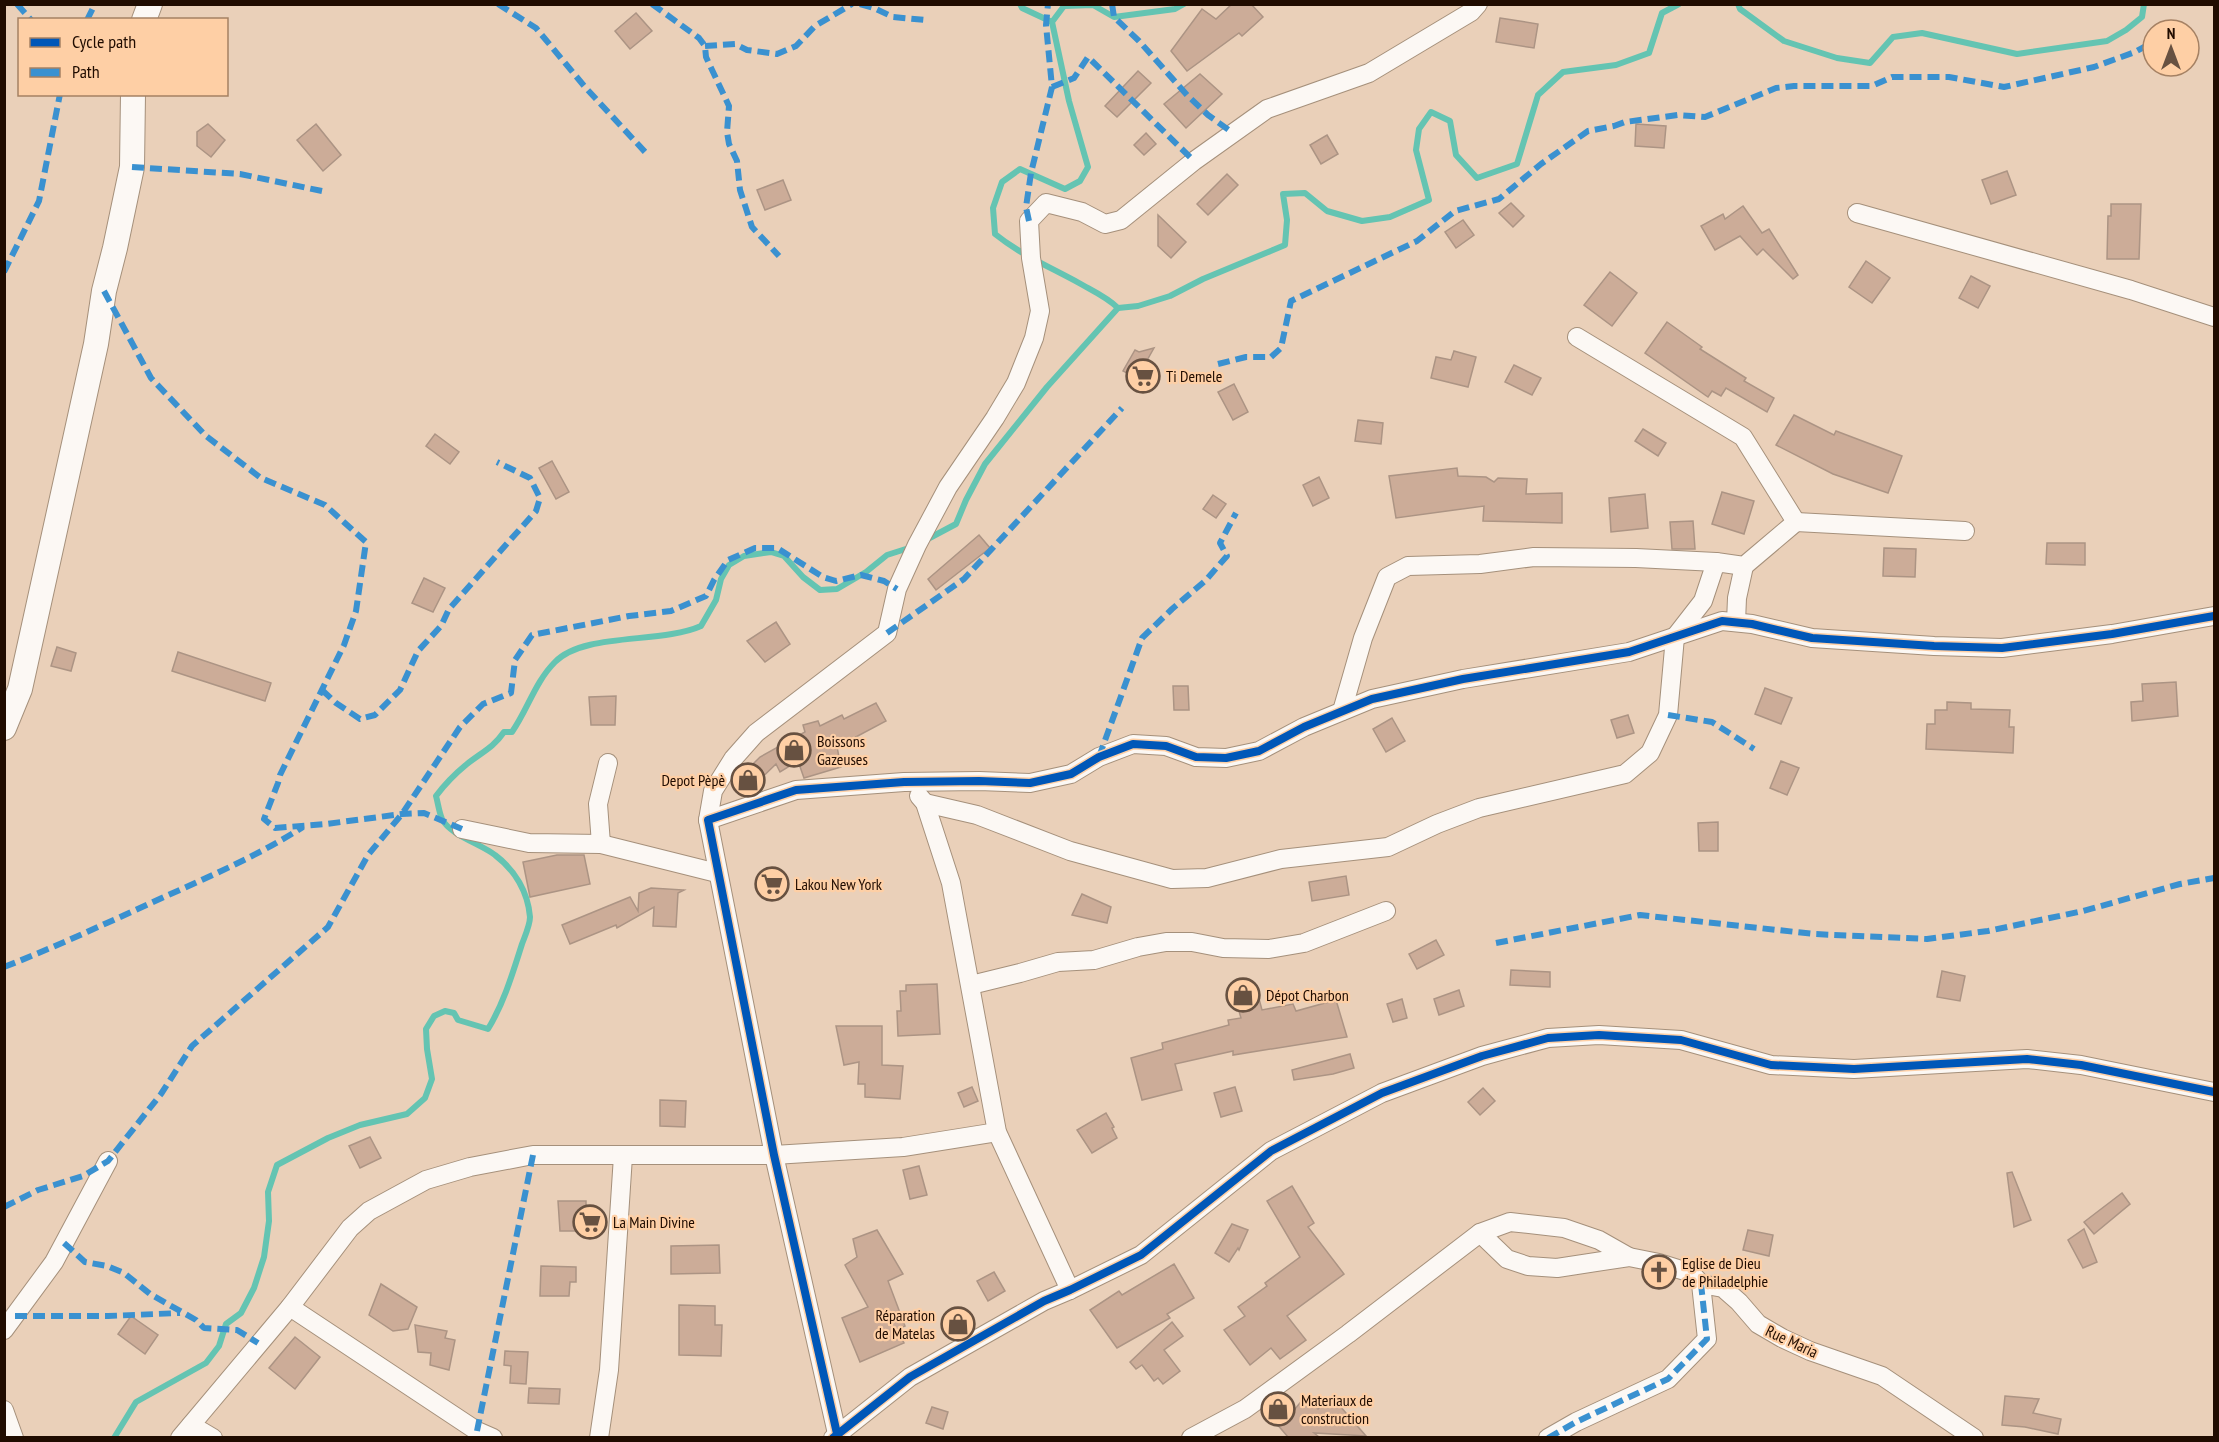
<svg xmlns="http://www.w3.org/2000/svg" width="2219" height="1442" font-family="'PT Sans Narrow',sans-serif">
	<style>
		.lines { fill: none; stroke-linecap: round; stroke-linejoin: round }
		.stream { stroke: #64c4b2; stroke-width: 6 }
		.building { fill: #ccac98; stroke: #ac9484; stroke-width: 1.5 }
		.minor-casing { stroke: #a5907b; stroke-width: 20 }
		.tertiary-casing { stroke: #a5907b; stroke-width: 26 }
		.minor { stroke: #fcf8f4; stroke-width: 18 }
		.tertiary { stroke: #fcf8f4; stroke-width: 24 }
		.quiet { stroke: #3a91d0; stroke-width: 6; stroke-dasharray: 12 6; stroke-linecap: butt }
		.cycleway-casing { stroke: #fecfa5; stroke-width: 11 }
		.cycleway { stroke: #0057b8; stroke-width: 8 }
		.labels { text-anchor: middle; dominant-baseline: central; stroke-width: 4.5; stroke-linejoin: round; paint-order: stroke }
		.poi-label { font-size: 16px; fill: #200c00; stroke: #fecfa5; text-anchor: start }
		.street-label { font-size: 16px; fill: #200c00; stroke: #fecfa5 }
	</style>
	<rect width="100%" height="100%" fill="#ead0b9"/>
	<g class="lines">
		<g class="stream">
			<path d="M1020,4l2,4 30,14"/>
			<path d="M1738,4l2,5 44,32 53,17 33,5 23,-26 29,-4 95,21 90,-13 19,-11 16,-13 2,-13"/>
			<path d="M1118,308l20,-2 32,-10 33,-17 82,-34 2,-25 -4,-26 22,-1 22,18 35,10 28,-4 39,-17 -13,-50 3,-21 12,-17 19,9 6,34 21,23 40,-14 21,-69 25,-23 53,-7 33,-12 13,-40 17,-9"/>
			<path d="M924,541l32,-17 10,-24 19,-36 62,-77 71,-79c-11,-11 -25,-17 -39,-25 -29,-16 -58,-28 -84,-49l-2,-26 9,-26 18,-13 45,20 15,-8 8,-14 -19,-66 -17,-79 12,-16 29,-1 21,12 61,-8 9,-5"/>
			<path d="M114,1438l22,-36 70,-39 13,-17 7,-22 15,-11 13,-25 10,-31 5,-36 -1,-29 9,-27 51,-27 32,-13 47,-11 18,-16 7,-19 -5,-30 -1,-20 8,-13 11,-5 9,2 4,7 30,9c16,-26 25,-57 34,-85 3,-8 8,-19 8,-27 -2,-25 -15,-47 -35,-62 -14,-11 -45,-20 -53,-36 -3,-7 -4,-16 -6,-23 9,-12 20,-23 31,-32 15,-12 26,-16 37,-32h8c16,-23 23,-50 43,-70 29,-30 106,-18 146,-36l15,-26 5,-21 8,-14 15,-9 27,-4 13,4 19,21 17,13 17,-1 29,-17 21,-17 25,-8"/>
		</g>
	</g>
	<g class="building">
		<path d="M1232,4h19l12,13 -21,19 -3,-3 -52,38 -16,-20 31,-42 14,10z"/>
		<path d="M636,13l16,18 -22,18 -15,-18z"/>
		<path d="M1500,18l38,6 -4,24 -38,-6z"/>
		<path d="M1138,71l13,12 -34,34 -12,-11z"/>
		<path d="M1200,74l22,20 -36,34 -22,-24z"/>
		<path d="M208,124l17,16 -14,17 -14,-11v-14z"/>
		<path d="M316,124l25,31 -18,16 -26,-31z"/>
		<path d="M1636,124l30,2 -2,22 -29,-2z"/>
		<path d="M1146,133l10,11 -12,11 -10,-10z"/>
		<path d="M1327,135l11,19 -17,10 -11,-19z"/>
		<path d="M2007,171l9,24 -25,9 -9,-24z"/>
		<path d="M1227,174l11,11 -30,30 -11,-11z"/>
		<path d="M783,180l8,20 -26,10 -8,-20z"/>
		<path d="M1511,203l13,13 -11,11 -14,-14z"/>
		<path d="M2111,204h30l-2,55h-32l1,-43h3z"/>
		<path d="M1743,206l19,27 7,-4 29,46 -5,4 -30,-30 -6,6 -17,-19 -25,14 -14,-24 22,-12 2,5z"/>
		<path d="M1158,215l28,27 -15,16 -13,-12z"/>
		<path d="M1463,220l11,15 -18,13 -11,-16z"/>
		<path d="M1866,261l24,17 -18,25 -23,-16z"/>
		<path d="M1610,272l27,21 -25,33 -28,-21z"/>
		<path d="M1971,276l19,10 -12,22 -19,-10z"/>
		<path d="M1667,322l35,25 -2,2 46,29 -2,3 30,17 -7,14 -41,-24 -5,8 -9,-5 -4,6 -63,-44z"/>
		<path d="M1154,348l-17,30 -14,-7 12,-21 4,2z"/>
		<path d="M1454,351l22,6 -8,30 -37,-9 5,-21 15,3z"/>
		<path d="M1514,365l27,13 -9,17 -27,-13z"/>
		<path d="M1234,384l14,28 -15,8 -15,-28z"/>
		<path d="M1794,415l40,20 2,-4 66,25 -14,37 -55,-19 -57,-29z"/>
		<path d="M1358,420l25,3 -2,21 -26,-3z"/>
		<path d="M1643,429l23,14 -8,13 -23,-15z"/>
		<path d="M435,434l24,18 -9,12 -24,-18z"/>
		<path d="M552,461l17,31 -13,7 -17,-31z"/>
		<path d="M1457,468l1,8 28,1 8,5 4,-4 29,1 -1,15 36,-1v30l-79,-2 1,-15 -88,12 -7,-42z"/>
		<path d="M1319,477l10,21 -16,8 -10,-21z"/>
		<path d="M1722,492l32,9 -10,33 -32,-10z"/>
		<path d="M1645,494l3,34 -37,4 -2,-34z"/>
		<path d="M1213,495l13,9 -10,14 -13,-9z"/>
		<path d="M1693,521l2,28h-23l-2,-27z"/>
		<path d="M979,535l11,13 -54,42 -8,-11z"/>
		<path d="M2047,543h38v22l-39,-1z"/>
		<path d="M1884,548l32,1 -1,28 -32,-1z"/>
		<path d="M424,578l21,10 -12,24 -21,-9z"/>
		<path d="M776,622l14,22 -25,18 -18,-21z"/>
		<path d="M57,647l19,6 -5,18 -20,-5z"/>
		<path d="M178,652l93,31 -6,18 -93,-30z"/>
		<path d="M2176,682l2,34 -46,5 -1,-19 12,-1 -1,-17z"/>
		<path d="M1173,686h15l1,24h-15z"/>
		<path d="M1765,688l27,10 -11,26 -26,-10z"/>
		<path d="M616,696l-1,29h-24l-2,-28z"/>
		<path d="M1947,702l24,1v6l39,1 -1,17h5l-1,26 -87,-4 1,-25h8v-14h12z"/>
		<path d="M876,703l10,18 -49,26 4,20 -37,11 -6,-17 -18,11 -4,-8 -30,29 -11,-11 25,-25 45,-25 -2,-7 15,-4 2,5 22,-11 2,4z"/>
		<path d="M1628,715l6,18 -17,5 -6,-18z"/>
		<path d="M1392,718l13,23 -19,11 -13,-23z"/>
		<path d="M1781,761l18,7 -12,27 -17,-7z"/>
		<path d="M1718,822v29h-19l-1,-28z"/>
		<path d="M557,855h27l6,29 -60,13 -7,-35z"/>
		<path d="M1346,876l3,19 -37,6 -3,-19z"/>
		<path d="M651,888l33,2 -6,3 -2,34 -23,-1 1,-19 -37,21 -1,-3 -46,19 -8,-19 68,-28 8,14 1,-18z"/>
		<path d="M1082,894l29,13 -4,16 -35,-8z"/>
		<path d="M1436,940l8,15 -27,14 -8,-15z"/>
		<path d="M1511,970l39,2v15l-40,-2z"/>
		<path d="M1942,971l23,5 -5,25 -23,-4z"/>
		<path d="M937,984l3,50 -42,2 -1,-25h4l-1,-20h6v-6z"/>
		<path d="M1459,990l5,16 -25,9 -5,-16z"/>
		<path d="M1258,995l4,15 31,-6 3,7 40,-11 11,37 -114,18v-4l-58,13 7,26 -40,10 -11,-42 32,-9 -1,-6 67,-18 -1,-5 13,-2 -5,-17z"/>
		<path d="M1402,999l5,19 -14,4 -6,-18z"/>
		<path d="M836,1026h46v39l21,1 -3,33 -35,-2v-13h-7l1,-22 -15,3z"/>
		<path d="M1350,1054l4,14 -21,6 -39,6 -2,-10z"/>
		<path d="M972,1087l6,14 -14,6 -6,-14z"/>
		<path d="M1235,1087l7,24 -21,6 -7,-24z"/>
		<path d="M1483,1088l12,13 -15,14 -12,-13z"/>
		<path d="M660,1100l26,1 -1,26 -25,-1z"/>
		<path d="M1106,1113l8,14 -2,1 5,10 -25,15 -15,-23z"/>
		<path d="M370,1137l11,21 -21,10 -11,-22z"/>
		<path d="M919,1166l8,29 -17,4 -7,-29z"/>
		<path d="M2012,1172l19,48 -17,7 -7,-54z"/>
		<path d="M1292,1186l22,37 -6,4 36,47 -57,42 19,24 -26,19 -9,-11 -21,17 -26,-35 21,-14 -7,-9 29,-21 -2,-3 35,-26 -33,-56z"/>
		<path d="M2122,1193l8,11 -36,30 -10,-12z"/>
		<path d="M558,1201h28v12h8v18h-34z"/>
		<path d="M1232,1224l16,6 -9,20 -1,-2 -9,14 -14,-9z"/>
		<path d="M2084,1229l13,33 -14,6 -15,-28z"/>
		<path d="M877,1230l26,44 -15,7 17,45 -8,3 7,14 -44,19 -18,-44 26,-11 -23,-42 12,-8 -4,-18z"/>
		<path d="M1748,1230l25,5 -4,21 -26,-6z"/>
		<path d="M719,1245l1,28 -49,1v-28z"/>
		<path d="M1174,1264l20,34 -27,16 3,4 -53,30 -27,-38 29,-19 3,4z"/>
		<path d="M541,1266l35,1v15h-6l-1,14h-29z"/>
		<path d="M994,1272l11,19 -17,10 -11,-20z"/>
		<path d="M381,1284l36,23 -9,22 -15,2 -24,-16z"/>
		<path d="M679,1305l36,1v19h7l-1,31 -42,-1z"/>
		<path d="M131,1316l27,19 -13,19 -27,-20z"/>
		<path d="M1172,1322l11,14 -19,14 16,21 -17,13 -5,-6 -4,3 -12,-16 -6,4 -6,-7z"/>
		<path d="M415,1325l32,6 -2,7 10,2 -6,30 -19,-5 1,-12 -13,-1z"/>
		<path d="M295,1337l25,20 -25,32 -26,-21z"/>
		<path d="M505,1351l23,1 -2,32 -16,-1 1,-17 -7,-1z"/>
		<path d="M529,1388l31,1 -1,15 -31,-1z"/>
		<path d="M2005,1396l34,3 -6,14 28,6 -3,15 -33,-7 -23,-2z"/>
		<path d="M1332,1397l34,39 -52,-3 5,4h-31l-24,-28 13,-10 13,16 14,-17 14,11z"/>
		<path d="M932,1407l16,5 -5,17 -17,-6z"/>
	</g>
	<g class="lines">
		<defs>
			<g id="minor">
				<path d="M1857,213l274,77 83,27"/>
				<path d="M1796,522l169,9"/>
				<path d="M1736,622l1,-24 7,-32"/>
				<path d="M1342,711l21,-73 24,-61 21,-11 72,-2 54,-7 102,1 80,4"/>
				<path d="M919,796l6,7 26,80 46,249 73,158"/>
				<path d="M925,803l52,12 93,36 102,28 35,-1 74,-19 107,-12 49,-23 42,-16 146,-34 25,-21 18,-38 7,-78 28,-36 13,-39 28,4 52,-44 -53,-85 -166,-100"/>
				<path d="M708,820l5,-29 20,-32 23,-26 131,-100 10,-44 20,-44 31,-58 47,-69 21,-35 18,-45 6,-27 -9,-53 -2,-37 17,-18 36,9 23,12 16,-4 73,-59 73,-52 102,-36 102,-61 7,-8"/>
				<path d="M462,829l67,14 72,1 116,29"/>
				<path d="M601,844l-3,-40 10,-41"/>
				<path d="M971,985l49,-12 38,-11 36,-2 44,-13 28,-5h26l31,6 46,1 35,-6 82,-32"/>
				<path d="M1480,1233l27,26 21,7 29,2 72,-11 30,6 32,10 10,11 22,4 16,14 19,22 24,14 28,13 72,25 92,62"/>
				<path d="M290,1307l187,124 16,7"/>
				<path d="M4,1330l50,-68 54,-101"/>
				<path d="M4,1410l10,28"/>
				<path d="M191,1425l22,13"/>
				<path d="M180,1438l110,-131 60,-79 19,-17 57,-31 44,-13 63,-12h241l129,-8 94,-15"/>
				<path d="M599,1438l10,-68 14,-214"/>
				<path d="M833,1438l77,-61 134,-76 26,-11 71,-35 130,-104 111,-58 100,-37 66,-18 51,-3 82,5 90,25 83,4 173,-10 54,6 133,27"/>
				<path d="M838,1438l-64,-283 -66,-335 88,-30 108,-8 75,-1 51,2 41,-9 28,-17 34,-13 33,2 30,11 30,1 33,-7 45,-24 68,-28 91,-20 166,-27 93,-31 30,3 60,14 122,8 68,2 110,-14 102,-18"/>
				<path d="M1191,1438l54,-29 103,-75 132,-101 30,-11 54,6 35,12 30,17"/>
				<path d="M1548,1438l28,-16 92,-43 39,-40 -6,-55"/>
			</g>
			<g id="tertiary">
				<path d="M144,20l6,-16"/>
				<path d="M4,728l16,-39 76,-345 8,-53 11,-43 17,-81 1,-73"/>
			</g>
		</defs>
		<use href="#minor" class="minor-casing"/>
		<use href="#tertiary" class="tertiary-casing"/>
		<use href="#minor" class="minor"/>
		<use href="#tertiary" class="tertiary"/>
		<g class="quiet">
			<path d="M17,4l14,16"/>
			<path d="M498,4l38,24 49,59 61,66"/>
			<path d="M652,4l47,34 6,8 1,11 23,49 -2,26 2,12 8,17 3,29 12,37 27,29"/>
			<path d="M860,4l14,4 19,9 32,3"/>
			<path d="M1112,4l2,13 25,24 48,54 21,20 25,18"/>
			<path d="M87,20l8,-16"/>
			<path d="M705,46l30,-2 12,6 30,4 19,-8 19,-20 37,-22"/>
			<path d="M1052,87l22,-9 14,-21 106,104"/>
			<path d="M132,167l108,7 82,17"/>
			<path d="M1029,221l-3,-14 5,-34 21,-86 -6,-62 2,-21"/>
			<path d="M4,272l35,-71 21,-107"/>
			<path d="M104,291l47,87 55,58 55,42 64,27 41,37 -10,69 -12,34 -64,130 -2,8 -14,36 11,9 51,-4 76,-10 22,-1 38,16"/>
			<path d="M1218,364l28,-7h25l10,-9 10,-47 126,-60 38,-30 44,-12 42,-35 47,-33 26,-5 11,-4 53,-7 27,2 71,-29 18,-2h78l20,-9h57l55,10 90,-20 41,-15 18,-10"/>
			<path d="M887,633l77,-54 158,-171"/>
			<path d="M322,690l14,13 24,16 15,-4 25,-25 18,-39 23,-25 8,-17 87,-98 4,-13 -10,-20 -33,-16"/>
			<path d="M1668,715l44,7 42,27"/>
			<path d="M1099,757l43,-119 30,-29 33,-28 22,-25 -7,-13 16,-30"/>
			<path d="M1496,943l144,-28 174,19 113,5 61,-8 95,-20 97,-27 34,-6"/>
			<path d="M4,967c54,-21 107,-46 160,-70 47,-21 95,-42 139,-70"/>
			<path d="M4,1207l34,-17 45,-14 25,-15 53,-67 31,-48 136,-119 40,-72 34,-41 58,-87 23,-23 28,-11 4,-33 17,-25 97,-19 42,-5 35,-15 8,-16 14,-20 27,-12h22l46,29 13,4 25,-6 23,6 13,8"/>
			<path d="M64,1243l21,19 22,4 17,7 26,21 46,26 8,8 33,2 21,13"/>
			<path d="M15,1316h93l72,-3"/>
			<path d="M477,1431l56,-276"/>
			<path d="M1548,1438l28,-16 92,-43 39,-40 -6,-55"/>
		</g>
		<defs>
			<g id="cycleway">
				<path d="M833,1438l77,-61 134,-76 26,-11 71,-35 130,-104 111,-58 100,-37 66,-18 51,-3 82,5 90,25 83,4 173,-10 54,6 133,27"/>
				<path d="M838,1438l-64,-283 -66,-335 88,-30 108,-8 75,-1 51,2 41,-9 28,-17 34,-13 33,2 30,11 30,1 33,-7 45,-24 68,-28 91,-20 166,-27 93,-31 30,3 60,14 122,8 68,2 110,-14 102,-18"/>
			</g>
		</defs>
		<use href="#cycleway" class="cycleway-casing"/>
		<use href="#cycleway" class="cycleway"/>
	</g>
	<defs>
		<symbol id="supermarket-ring" viewBox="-11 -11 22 22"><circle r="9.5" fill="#fecfa5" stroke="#675141" stroke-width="1.5"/><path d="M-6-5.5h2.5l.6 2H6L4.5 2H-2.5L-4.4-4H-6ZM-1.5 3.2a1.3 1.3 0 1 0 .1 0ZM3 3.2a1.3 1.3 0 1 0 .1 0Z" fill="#675141"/></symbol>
		<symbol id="shop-ring" viewBox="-11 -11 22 22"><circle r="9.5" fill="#fecfa5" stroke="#675141" stroke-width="1.5"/><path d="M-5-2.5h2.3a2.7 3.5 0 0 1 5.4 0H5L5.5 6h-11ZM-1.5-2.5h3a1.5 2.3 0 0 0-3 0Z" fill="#675141"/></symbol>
		<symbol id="church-ring" viewBox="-11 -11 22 22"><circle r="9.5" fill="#fecfa5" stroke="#675141" stroke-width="1.5"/><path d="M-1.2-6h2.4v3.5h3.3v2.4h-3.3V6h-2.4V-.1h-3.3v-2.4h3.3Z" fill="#675141"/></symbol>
	</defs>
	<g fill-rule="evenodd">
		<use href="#supermarket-ring" x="1124" y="357" width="38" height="38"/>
		<use href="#shop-ring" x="775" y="731" width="38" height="38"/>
		<use href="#shop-ring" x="729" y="761" width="38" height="38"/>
		<use href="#supermarket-ring" x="753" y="865" width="38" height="38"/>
		<use href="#shop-ring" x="1224" y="976" width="38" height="38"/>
		<use href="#supermarket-ring" x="571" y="1203" width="38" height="38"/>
		<use href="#church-ring" x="1640" y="1253" width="38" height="38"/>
		<use href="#shop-ring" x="939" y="1305" width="38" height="38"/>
		<use href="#shop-ring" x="1259" y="1390" width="38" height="38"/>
	</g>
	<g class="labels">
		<g class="poi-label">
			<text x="1166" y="376">Ti Demele</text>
			<text x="817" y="741">Boissons<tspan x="817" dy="18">Gazeuses</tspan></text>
			<text x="725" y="780" text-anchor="end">Depot Pèpè</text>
			<text x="795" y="884">Lakou New York</text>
			<text x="1266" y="995">Dépot Charbon</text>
			<text x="613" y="1222">La Main Divine</text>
			<text x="1682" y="1263">Eglise de Dieu<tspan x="1682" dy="18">de Philadelphie</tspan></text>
			<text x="935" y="1315" text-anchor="end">Réparation<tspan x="935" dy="18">de Matelas</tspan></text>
			<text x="1301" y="1400">Materiaux de<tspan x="1301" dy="18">construction</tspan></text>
		</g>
		<g class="street-label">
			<text transform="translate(1792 1341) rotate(25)">Rue Maria</text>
		</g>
	</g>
	<rect width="2219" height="1442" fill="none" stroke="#200c00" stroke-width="12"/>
	<rect x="18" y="18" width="210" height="78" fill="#fecfa5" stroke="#a58163" stroke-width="1.5"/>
	<rect x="30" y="38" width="30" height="9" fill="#0057b8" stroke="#a58163" stroke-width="1.5"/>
	<text x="72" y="48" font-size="18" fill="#200c00">Cycle path</text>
	<rect x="30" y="68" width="30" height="9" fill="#3a91d0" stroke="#a58163" stroke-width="1.5"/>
	<text x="72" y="78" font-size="18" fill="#200c00">Path</text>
	<g transform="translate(2171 48)"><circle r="28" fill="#fecfa5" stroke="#a58163" stroke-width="1.5"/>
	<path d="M0-4.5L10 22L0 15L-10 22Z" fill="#675141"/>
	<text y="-9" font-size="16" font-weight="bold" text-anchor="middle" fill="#200c00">N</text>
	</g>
</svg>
